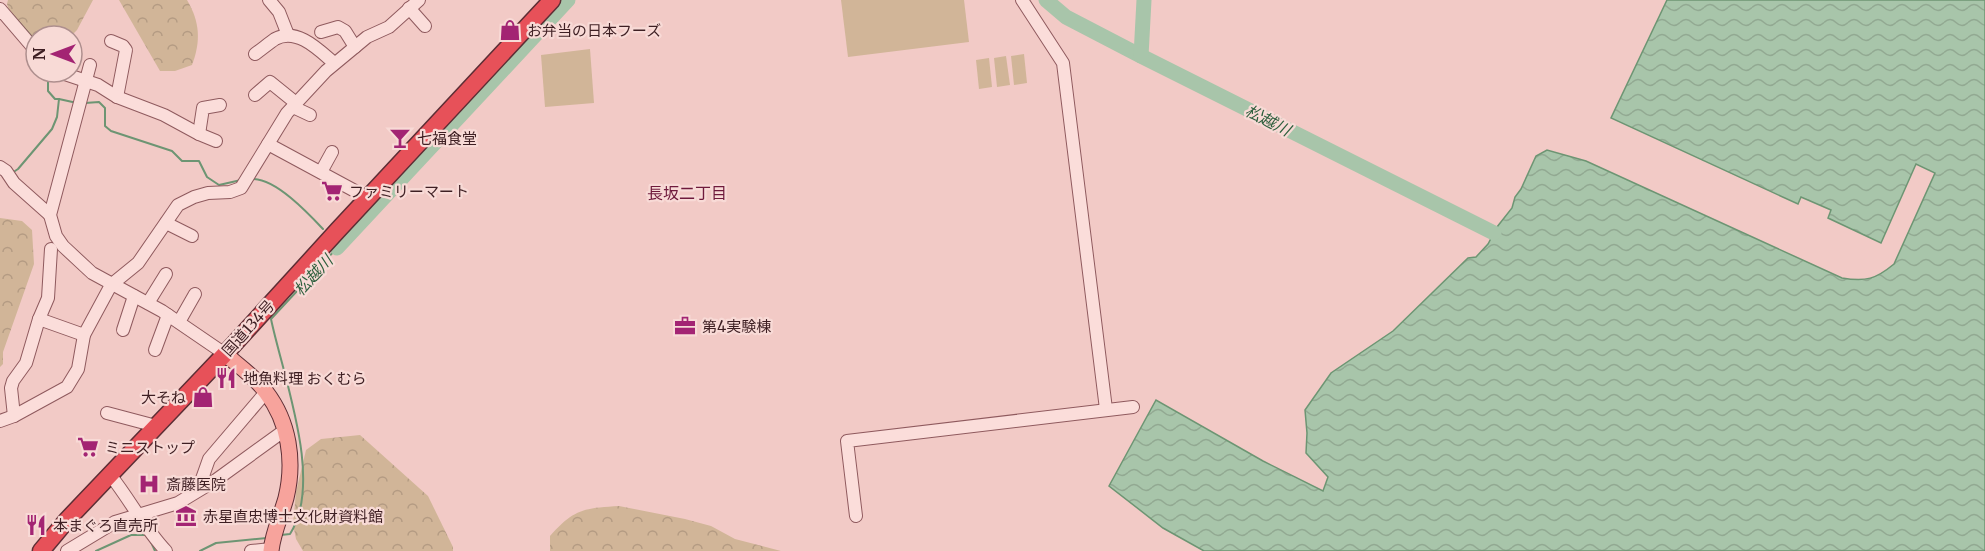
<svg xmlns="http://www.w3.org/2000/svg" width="1985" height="551" font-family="Merriweather,'Noto Sans JP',serif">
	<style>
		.forest { fill: url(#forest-crowns) }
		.pitch { fill: #d1b598 }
		.water { fill: url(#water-waves); stroke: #6d9573; stroke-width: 1.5 }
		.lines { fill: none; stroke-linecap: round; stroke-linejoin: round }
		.stream { stroke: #6d9573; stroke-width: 2 }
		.river { stroke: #a8c5aa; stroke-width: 15 }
		.minor-casing { stroke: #8f5a5e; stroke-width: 14 }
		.major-casing { stroke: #5d2e35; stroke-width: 17 }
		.highway-casing { stroke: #5d2e35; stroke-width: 19 }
		.minor { stroke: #fbddda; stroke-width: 12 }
		.major { stroke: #f7a39c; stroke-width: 15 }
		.highway { stroke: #e75159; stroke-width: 16 }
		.labels { text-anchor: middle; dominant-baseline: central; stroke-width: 4.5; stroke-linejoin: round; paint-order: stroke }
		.poi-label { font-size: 15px; fill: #3e1f23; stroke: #f8dad6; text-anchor: start }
		.street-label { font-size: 15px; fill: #3e1f23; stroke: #f8dad6 }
		.water-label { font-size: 16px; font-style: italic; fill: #2d5f3d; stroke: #f8dad6 }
		.neighbourhood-label { font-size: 16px; fill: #6f1a3c; stroke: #f8dad6 }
	</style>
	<defs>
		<pattern id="forest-crowns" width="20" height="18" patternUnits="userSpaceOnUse" patternTransform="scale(1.5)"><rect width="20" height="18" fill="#d1b598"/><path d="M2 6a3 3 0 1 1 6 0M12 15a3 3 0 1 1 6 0" fill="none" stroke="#b49b83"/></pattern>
		<pattern id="water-waves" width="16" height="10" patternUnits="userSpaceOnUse" patternTransform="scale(1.5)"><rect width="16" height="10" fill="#a8c5aa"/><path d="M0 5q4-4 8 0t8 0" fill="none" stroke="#92a992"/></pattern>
	</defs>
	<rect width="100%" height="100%" fill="#f2cac6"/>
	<g class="forest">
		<path d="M8,0h85l-16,30 -6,6h-35v6l-22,-17 -7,-21z"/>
		<path d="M119,0h68c13,22 14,41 5,65l-17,6h-15z"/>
		<path d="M0,218l22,3 10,9 2,34 -31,88v12l-3,3z"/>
		<path d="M360,435l68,61 25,51v4h-150l-7,-12 -3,-15 3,-32 10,-42 15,-11z"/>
		<path d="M619,506l66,13 26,7 24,13 46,12h-231v-15c24,-27 34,-28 69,-30z"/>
	</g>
	<g class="pitch">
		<path d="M841,0h123l5,42 -121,15z"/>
		<path d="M590,49l4,54 -49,4 -4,-52z"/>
		<path d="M1024,54l3,29 -13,2 -3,-29z"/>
		<path d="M1006,56l4,29 -13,2 -3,-29z"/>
		<path d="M989,58l3,29 -13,2 -3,-29z"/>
	</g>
	<path class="water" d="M1667,0h318v551h-781l-41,-23 -54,-42 47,-86 107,61 60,30 5,-14 -22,-24 1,-20 -2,-23 26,-37 62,-42 75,-73 8,-1 12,-13 9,-17 15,-19 3,-11 6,-8 15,-33 11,-6 39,11 256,117c24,4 34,1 52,-14l41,-91 -19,-9 -35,79 -53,-25 3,-8 -30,-13 -3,7 -187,-86z"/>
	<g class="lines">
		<g class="stream">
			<path d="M10,12l22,25"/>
			<path d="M48,72v19l7,8h4"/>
			<path d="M85,103l14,-1 6,6v18l6,5 61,20 10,10h17l8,16 12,8 22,-5"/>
			<path d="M12,173l6,-4 34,-40 5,-12 2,-18 18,4"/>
			<path d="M253,179c23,0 55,34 70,50"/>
			<path d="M281,535l9,-1c34,-53 -7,-157 -19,-215l66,-71 -2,-3"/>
			<path d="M151,542l4,9"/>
			<path d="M96,551l35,-16h16"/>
			<path d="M200,551l16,-8 51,-5"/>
		</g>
		<g class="river">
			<path d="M1046,0l20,17 75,39 353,177"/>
			<path d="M1141,56l3,-56"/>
			<path d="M337,248l231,-248"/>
		</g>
		<defs>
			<g id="minor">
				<path d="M269,0l10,12 9,23"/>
				<path d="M1022,0l41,63 43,346"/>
				<path d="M409,8l16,18"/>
				<path d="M0,9l36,42"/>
				<path d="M321,32l17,-5 7,4 10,16"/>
				<path d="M111,41l12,5 3,4 -9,47"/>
				<path d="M255,54c7,-5 13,-10 20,-15 22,-12 44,11 59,24"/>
				<path d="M90,65l-40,150 6,21 7,10 29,27 70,38 63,43"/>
				<path d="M59,72l39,13 19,12 47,18 35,19 17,7"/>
				<path d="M255,95l15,-13 26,21"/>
				<path d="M293,107l17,8"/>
				<path d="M199,134l4,-26 17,-3"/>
				<path d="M268,144l100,54"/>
				<path d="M0,167l6,4 8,12 36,32"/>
				<path d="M321,172l11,-20"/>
				<path d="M166,223l26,13"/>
				<path d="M148,303l18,-29"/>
				<path d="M39,319l45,16"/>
				<path d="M179,322l16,-28"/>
				<path d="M123,330l11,-34"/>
				<path d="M155,350l13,-35"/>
				<path d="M107,413l49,13"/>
				<path d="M14,416l-3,-28 2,-7 13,-18 13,-44 9,-21 3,-49"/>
				<path d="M0,421l14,-5 53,-29 11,-18 6,-34 27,-50 27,-22 40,-58 16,-8 14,-4 22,-1 11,-4 46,-75 39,-42 41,-34 22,-10 30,-27"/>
				<path d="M111,476c19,24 34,53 55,75"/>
				<path d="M198,490l11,-31 57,-67"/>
				<path d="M856,516l-9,-75 286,-34"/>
				<path d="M67,551l48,-29 63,-19 38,-23 69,-50"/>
				<path d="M251,551l20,-2"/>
			</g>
			<path id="major" d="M225,354c14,12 30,23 41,38 23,30 29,69 20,106 -5,18 -13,34 -15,53"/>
			<path id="highway" d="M41,551l26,-31 158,-166 113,-124 214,-230"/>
		</defs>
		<use href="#minor" class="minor-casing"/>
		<use href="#major" class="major-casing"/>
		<use href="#highway" class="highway-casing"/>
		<use href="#minor" class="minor"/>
		<use href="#major" class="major"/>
		<use href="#highway" class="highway"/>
	</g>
	<defs>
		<symbol id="shop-bare" viewBox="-9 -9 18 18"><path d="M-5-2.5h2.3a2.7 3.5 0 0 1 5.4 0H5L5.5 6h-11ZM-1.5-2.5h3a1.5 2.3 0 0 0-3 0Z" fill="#a32473" stroke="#f8dad6" stroke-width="2.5" paint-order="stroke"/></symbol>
		<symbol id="bar-bare" viewBox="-9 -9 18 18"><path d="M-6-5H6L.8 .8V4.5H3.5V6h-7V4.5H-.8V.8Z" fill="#a32473" stroke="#f8dad6" stroke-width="2.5" paint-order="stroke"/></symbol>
		<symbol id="supermarket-bare" viewBox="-9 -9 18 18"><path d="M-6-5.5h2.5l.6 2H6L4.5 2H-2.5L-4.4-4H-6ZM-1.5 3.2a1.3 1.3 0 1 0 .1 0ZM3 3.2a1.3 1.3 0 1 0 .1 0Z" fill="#a32473" stroke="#f8dad6" stroke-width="2.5" paint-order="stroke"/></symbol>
		<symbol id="office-bare" viewBox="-9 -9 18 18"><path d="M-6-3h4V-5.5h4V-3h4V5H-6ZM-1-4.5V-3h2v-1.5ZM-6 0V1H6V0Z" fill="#a32473" stroke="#f8dad6" stroke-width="2.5" paint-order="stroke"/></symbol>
		<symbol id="restaurant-bare" viewBox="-9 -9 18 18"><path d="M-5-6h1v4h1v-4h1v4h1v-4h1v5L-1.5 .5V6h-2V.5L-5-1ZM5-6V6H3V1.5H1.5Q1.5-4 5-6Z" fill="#a32473" stroke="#f8dad6" stroke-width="2.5" paint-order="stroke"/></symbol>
		<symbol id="hospital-bare" viewBox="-9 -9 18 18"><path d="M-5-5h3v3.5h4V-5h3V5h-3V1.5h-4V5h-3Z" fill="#a32473" stroke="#f8dad6" stroke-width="2.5" paint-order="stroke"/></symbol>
		<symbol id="museum-bare" viewBox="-9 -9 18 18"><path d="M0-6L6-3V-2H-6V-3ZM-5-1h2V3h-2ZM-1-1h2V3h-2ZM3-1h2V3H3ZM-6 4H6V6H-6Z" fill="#a32473" stroke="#f8dad6" stroke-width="2.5" paint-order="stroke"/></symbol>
	</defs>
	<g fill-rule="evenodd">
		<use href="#shop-bare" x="495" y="15" width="30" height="30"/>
		<use href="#bar-bare" x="385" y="123" width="30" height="30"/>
		<use href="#supermarket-bare" x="317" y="176" width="30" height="30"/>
		<use href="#office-bare" x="670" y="311" width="30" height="30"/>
		<use href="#restaurant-bare" x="211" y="363" width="30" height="30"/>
		<use href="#shop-bare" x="188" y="382" width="30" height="30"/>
		<use href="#supermarket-bare" x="73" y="432" width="30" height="30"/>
		<use href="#hospital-bare" x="134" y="469" width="30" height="30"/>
		<use href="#museum-bare" x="171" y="501" width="30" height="30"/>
		<use href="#restaurant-bare" x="21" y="510" width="30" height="30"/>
	</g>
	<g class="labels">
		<g class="poi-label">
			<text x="527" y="30">お弁当の日本フーズ</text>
			<text x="417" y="138">七福食堂</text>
			<text x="349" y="191">ファミリーマート</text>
			<text x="702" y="326">第4実験棟</text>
			<text x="243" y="378">地魚料理 おくむら</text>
			<text x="186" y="397" text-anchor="end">大そね</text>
			<text x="105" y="447">ミニストップ</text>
			<text x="166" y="484">斎藤医院</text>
			<text x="203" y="516">赤星直忠博士文化財資料館</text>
			<text x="53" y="525">本まぐろ直売所</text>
		</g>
		<g class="street-label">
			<text transform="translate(248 328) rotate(-48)">国道134号</text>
		</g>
		<g class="water-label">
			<text transform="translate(1268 120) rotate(27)">松越川</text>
			<text transform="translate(313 275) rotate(-47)">松越川</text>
		</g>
		<g class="neighbourhood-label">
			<text x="687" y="193">長坂二丁目</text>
		</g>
	</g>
	<g transform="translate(54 54) rotate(270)"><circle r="28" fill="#f8dad6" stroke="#ae8f8e" stroke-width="1.5"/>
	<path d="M0-4.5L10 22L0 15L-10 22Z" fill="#a32473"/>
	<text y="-9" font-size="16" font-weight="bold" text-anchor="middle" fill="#3e1f23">N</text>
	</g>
</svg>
